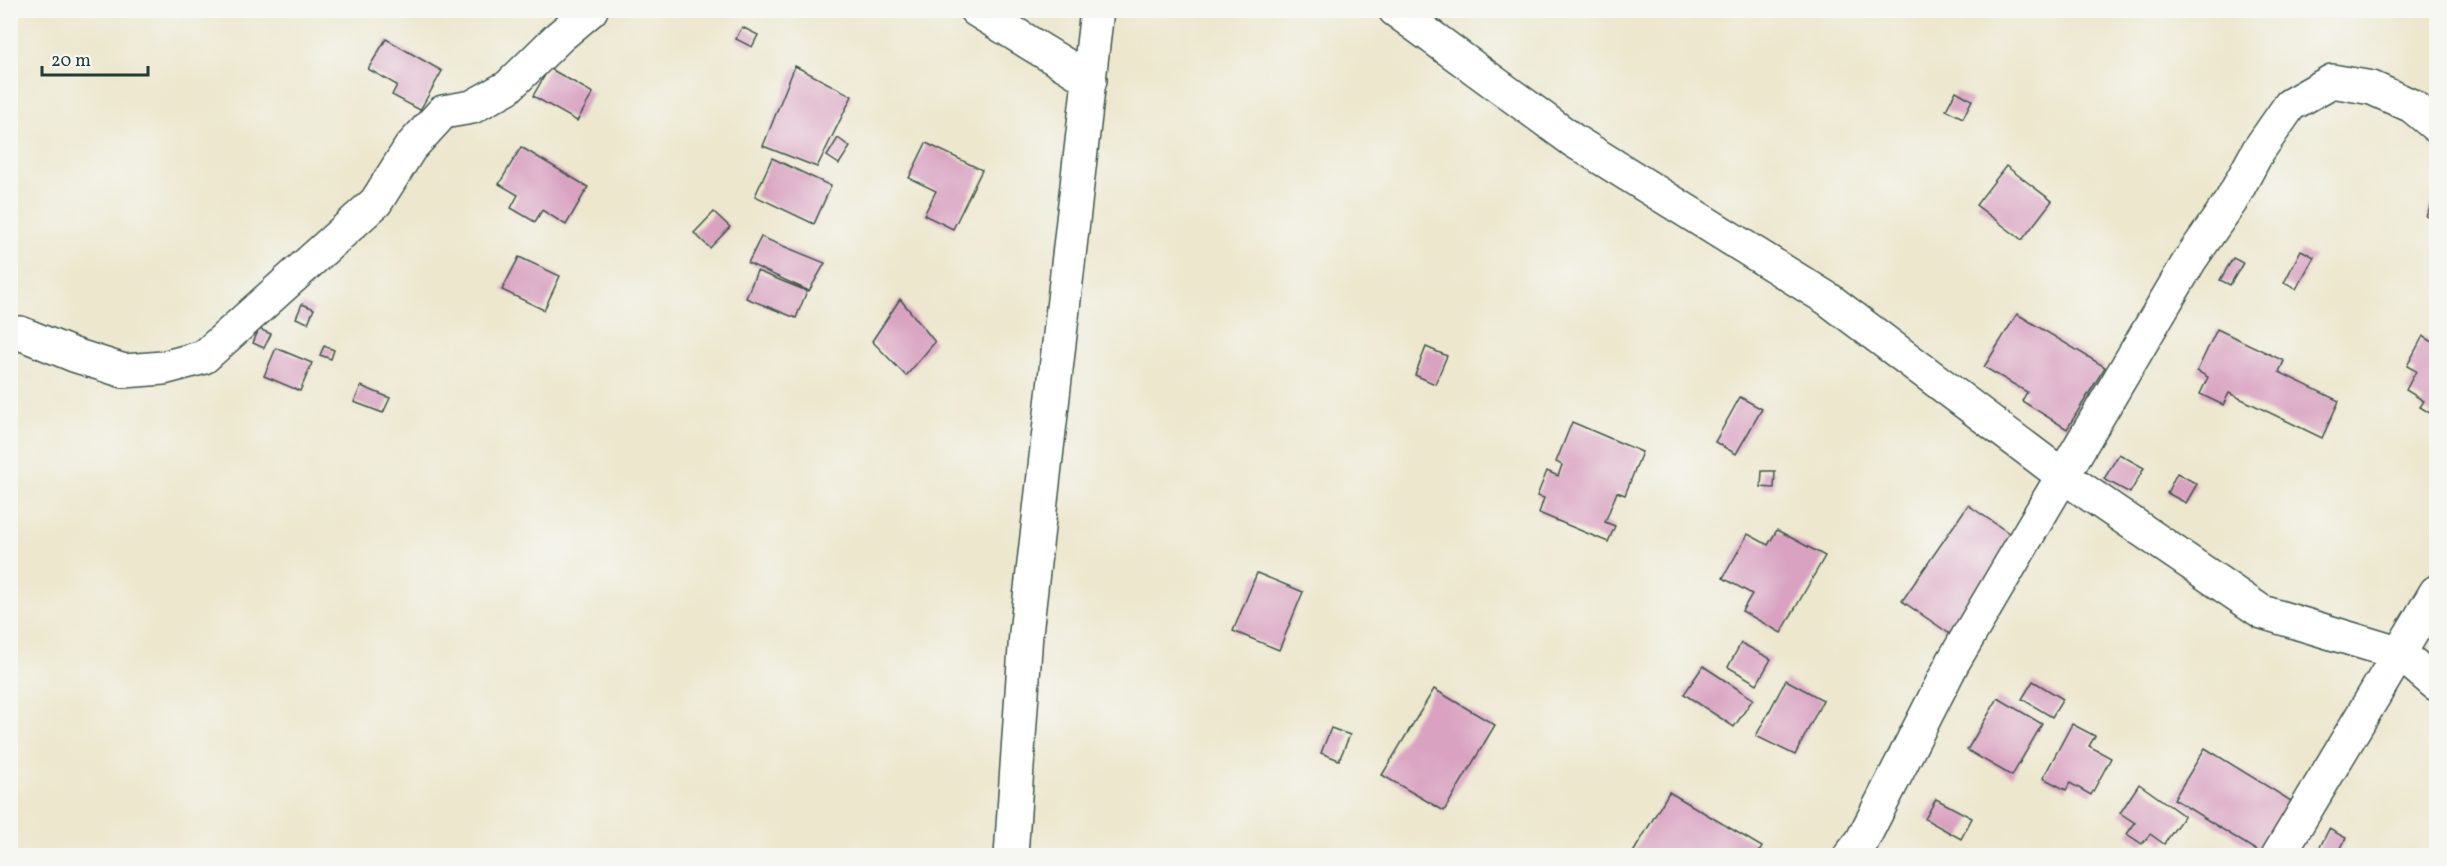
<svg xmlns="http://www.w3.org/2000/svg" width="2447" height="866" font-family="Vollkorn,serif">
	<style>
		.building { fill: #d9a2c1 }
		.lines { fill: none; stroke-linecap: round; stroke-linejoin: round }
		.minor-casing { stroke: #3e564b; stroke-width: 36 }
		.minor { stroke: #fff; stroke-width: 33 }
	</style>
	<rect width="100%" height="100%" fill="#f6f6f2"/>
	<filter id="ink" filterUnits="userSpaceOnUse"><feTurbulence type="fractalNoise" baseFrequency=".0167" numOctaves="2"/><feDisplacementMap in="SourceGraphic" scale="12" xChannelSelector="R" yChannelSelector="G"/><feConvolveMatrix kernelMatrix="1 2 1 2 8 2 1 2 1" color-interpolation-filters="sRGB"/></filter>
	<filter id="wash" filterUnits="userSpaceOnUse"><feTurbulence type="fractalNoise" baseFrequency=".008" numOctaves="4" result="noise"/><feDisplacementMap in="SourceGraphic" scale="24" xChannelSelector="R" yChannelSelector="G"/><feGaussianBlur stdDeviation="1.35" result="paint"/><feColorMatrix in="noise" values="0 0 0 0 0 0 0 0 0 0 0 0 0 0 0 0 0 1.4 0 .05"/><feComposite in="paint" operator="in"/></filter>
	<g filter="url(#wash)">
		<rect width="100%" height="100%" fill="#ece7cd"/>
		<g id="blocks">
			<g class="building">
				<path d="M742,27l16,8 -6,12 -16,-8z"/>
				<path d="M386,39l56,32 -22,39 -28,-15 5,-10 -29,-16z"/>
				<path d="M795,66l57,30 -35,71 -54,-21z"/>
				<path d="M549,68l44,25 -16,28 -44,-25z"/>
				<path d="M1956,91l16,9 -9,18 -17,-8z"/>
				<path d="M838,138l12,9 -11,17 -12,-8z"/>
				<path d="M926,143l56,27 -29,59 -29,-14 12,-24 -27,-13z"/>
				<path d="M521,147l67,40 -22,38 -24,-15 -7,12 -24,-14 7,-13 -19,-11z"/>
				<path d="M772,158l59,28 -17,38 -59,-28z"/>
				<path d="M2006,166l46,35 -30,39 -46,-35z"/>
				<path d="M2436,197v25l-10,-6z"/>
				<path d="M714,212l16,15 -20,21 -16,-15z"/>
				<path d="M761,237l64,26 -16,28 -61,-28z"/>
				<path d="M2301,250l13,7 -18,32 -12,-6z"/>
				<path d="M519,257l41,19 -16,34 -42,-20z"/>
				<path d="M2233,258l10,5 -13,22 -10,-5z"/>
				<path d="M757,271l50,20 -11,27 -50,-20z"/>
				<path d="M900,299l35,43 -29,34 -34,-35z"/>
				<path d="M302,304l12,5 -6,14 -12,-5z"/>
				<path d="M2017,314l88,53 -38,62 -45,-28 5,-9 -43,-25z"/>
				<path d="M259,329l12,5 -7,14 -11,-5z"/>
				<path d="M2217,329l67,32 -5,11 60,29 -17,37 -93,-45 -6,12 -23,-11 8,-17 -11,-6z"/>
				<path d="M2423,336l13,8v73l-16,-10 4,-6 -18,-11 10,-19 -9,-5z"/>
				<path d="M324,346l10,4 -3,9 -11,-4z"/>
				<path d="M1426,347l21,9 -12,28 -20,-9z"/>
				<path d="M276,348l36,15 -12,28 -36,-15z"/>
				<path d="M361,386l29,12 -7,15 -29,-11z"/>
				<path d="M1740,397l22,12 -26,45 -21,-12z"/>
				<path d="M1572,422l70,30 -17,43 -8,-3 -12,30 10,4 -7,16 -69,-29 5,-15 -7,-2 10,-25 11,5 4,-11 -6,-3z"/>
				<path d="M2119,454l25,14 -14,25 -26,-14z"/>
				<path d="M1762,471h13l-1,17 -13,-1z"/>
				<path d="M2177,473l20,11 -11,19 -19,-10z"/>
				<path d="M1968,505l48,33 -66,96 -48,-33z"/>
				<path d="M1777,530l48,26 -44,77 -39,-22 10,-17 -29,-16 25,-44 20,11z"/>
				<path d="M1257,573l46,19 -24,58 -46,-19z"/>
				<path d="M1741,643l30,16 -14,25 -29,-17z"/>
				<path d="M1703,666l50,33 -19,28 -50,-33z"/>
				<path d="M1786,680l37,20 -28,55 -39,-19z"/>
				<path d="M2033,681l30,18 -11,18 -30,-18z"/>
				<path d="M1434,689l61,36 -51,86 -62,-36z"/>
				<path d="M1998,698l44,26 -30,52 -45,-26z"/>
				<path d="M2072,724l23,12 -6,10 22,12 -20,37 -21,-12 -4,7 -23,-12z"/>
				<path d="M1331,728l19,7 -11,25 -18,-7z"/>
				<path d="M2205,748l91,56 -31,52 -91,-57z"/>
				<path d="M2139,784l45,32 -20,28 -14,-10 -8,10 -15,-10 8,-11 -15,-10z"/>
				<path d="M1669,792l93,55 -5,9h-126z"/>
				<path d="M1936,799l36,19 -11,21 -36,-20z"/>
				<path d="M2329,829l17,9 -9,18h-9l-10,-5z"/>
			</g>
		</g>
	</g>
	<g filter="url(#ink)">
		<use href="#blocks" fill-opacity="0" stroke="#3e564b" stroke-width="1.5"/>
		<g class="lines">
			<defs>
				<g id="minor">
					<path d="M976,10l114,70"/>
					<path d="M1395,10l179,131 254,158 235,177 199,136 139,42 35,30"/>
					<path d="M10,333h10l54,22 50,16 39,-3 41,-11 172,-155 34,-54 33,-36 29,-5 36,-20 51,-50 32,-27"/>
					<path d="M1011,856l15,-223 71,-623"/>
					<path d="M1850,856l12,-15 91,-179 237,-402 41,-59 27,-50 32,-46 42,-24 40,7 40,18 24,20"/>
					<path d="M2278,856l158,-264"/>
				</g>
			</defs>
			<use href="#minor" class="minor-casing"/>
			<use href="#minor" class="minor"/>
		</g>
	</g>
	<rect width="2447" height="866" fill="none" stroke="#f6f6f2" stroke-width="36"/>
	<path d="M42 66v9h106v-9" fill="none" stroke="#1f3d34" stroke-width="3"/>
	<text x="51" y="66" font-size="18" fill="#1f3d34" stroke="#f6f6f2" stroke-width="4.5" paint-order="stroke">20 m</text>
</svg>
